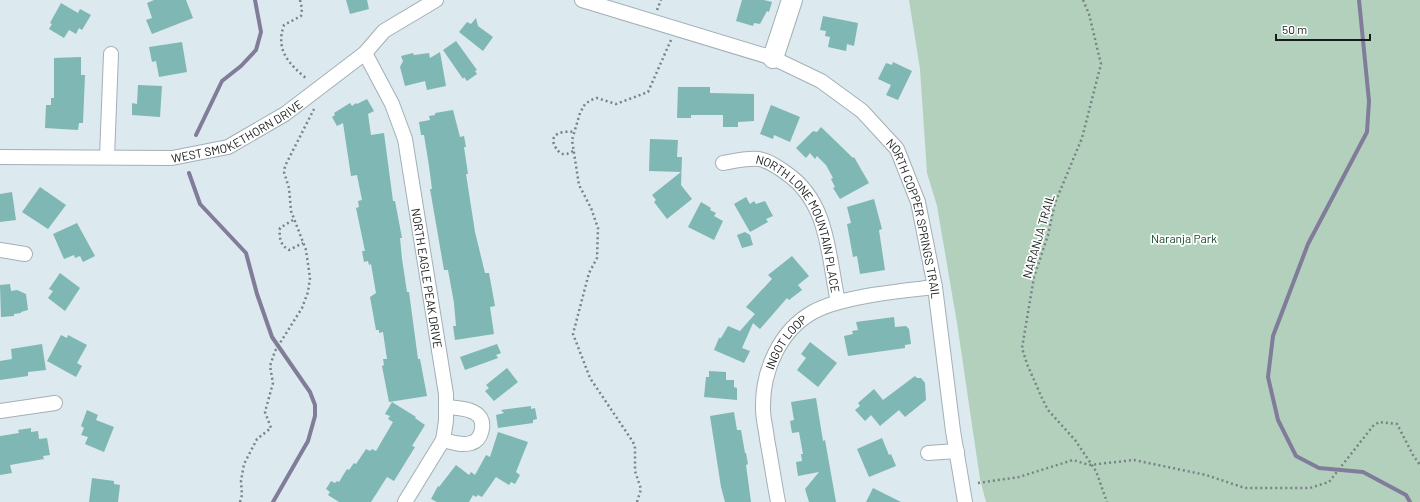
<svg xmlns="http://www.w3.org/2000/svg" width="1420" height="502" font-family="Barlow,sans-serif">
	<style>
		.green { fill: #b3d0bd }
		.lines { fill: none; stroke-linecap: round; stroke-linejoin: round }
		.stream { stroke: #807c99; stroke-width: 4 }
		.building { fill: #7eb7b3 }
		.street-casing { stroke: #a3b0b5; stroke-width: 16 }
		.secondary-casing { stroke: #a3b0b5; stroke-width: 22 }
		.path { stroke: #798285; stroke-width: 2.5; stroke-dasharray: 2 3; stroke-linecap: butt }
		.street { stroke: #fff; stroke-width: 14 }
		.secondary { stroke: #fff; stroke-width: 20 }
		.labels { text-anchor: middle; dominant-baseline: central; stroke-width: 3.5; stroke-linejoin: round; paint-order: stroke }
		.street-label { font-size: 12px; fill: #161b1c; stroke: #fff }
		.park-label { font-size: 12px; fill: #104429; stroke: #fff }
	</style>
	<rect width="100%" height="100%" fill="#dce9ee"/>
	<path class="green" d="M909,0h511v502h-434l-6,-23 -23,-156 -20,-117 -10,-33 -7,-104z"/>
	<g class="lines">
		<g class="stream">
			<path d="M1359,0l10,101 -2,31 -59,112 -35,92 -5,41 10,43 18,36 23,12 44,4 43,23 4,7"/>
			<path d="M196,135l26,-54 19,-15 15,-16 5,-18 -6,-32"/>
			<path d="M189,173l11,31 46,49 11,41 15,43 38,55 5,13v11l-7,25 -35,61"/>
		</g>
	</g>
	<g class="building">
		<path d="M154,0h32l7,18 -41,16 -6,-14 6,-2 -5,-15z"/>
		<path d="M346,0h21l2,9 -19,5z"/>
		<path d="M742,0h22l8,2 -3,10 -2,-1 -7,13 -6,-1 -1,3 -17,-5z"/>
		<path d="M61,3l17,10 2,-4 11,6 -9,15 -3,-2 -3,6 -7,-4 -5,8 -15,-9 3,-5 -2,-1z"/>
		<path d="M823,16l35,7 -4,23 -7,-2 -1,7 -18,-4 2,-10 -5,-1 1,-5 -6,-1z"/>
		<path d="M476,18l2,8 15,11 -10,14 -24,-19 8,-10 4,2z"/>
		<path d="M456,41l21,29 -2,1 2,3 -10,7 -3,-4 -1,2 -20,-29z"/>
		<path d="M182,42l5,30 -28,5 -3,-16 -4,1 -3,-15z"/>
		<path d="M440,52l6,34 -19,4 -2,-9 -20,5 -5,-19 3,-6 -2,-5 12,-3 1,2 15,-2 1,5z"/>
		<path d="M81,57v18h4l-2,48h-4l-1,7 -33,-2 1,-23h5v-7h3v-40z"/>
		<path d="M893,62l19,9 -14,29 -12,-5 5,-10 -13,-6 8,-16 6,2z"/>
		<path d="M138,85l24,1 -2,31 -28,-2v-12l5,1z"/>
		<path d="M678,87h32v6l44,1v27l-16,1v5h-15v-12h-32v3h-14z"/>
		<path d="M367,99l7,12 -6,3 3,21 13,-2 9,68h2l7,37h-2l2,21 5,33h2l9,67h2l7,37 -38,6 -7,-36 2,-1 -1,-6h4l-4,-27 -4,1v-3h-3l-6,-33 6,-4 -5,-29 -2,1 -1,-4 -4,1 -2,-11h3l-9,-43 3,-1 -1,-6 4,-1 -5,-25 -6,1 -8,-53 -6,3 -5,-9 3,-2 -1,-2 16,-10 2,3 4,-3 1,1z"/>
		<path d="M771,105l29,12 -10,25 -16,-7 -1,4 -13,-5z"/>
		<path d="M453,110l7,27 4,-1 2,11h-2l4,27h-2l9,58 10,41h4l6,33 -5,1 4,27 -39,6 -2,-14h3l-2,-23 -6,-33h-4l-14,-81h2l-3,-23 -5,-31h-3l-2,-13 11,-2 -1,-4 6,-1v-2z"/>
		<path d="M821,127l32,31 1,-1 15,26 -29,16 -7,-11 2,-1 -4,-8 2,-1 -7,-13 -9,-9 -2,3 -5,-6 -4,5 -10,-10 17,-17 4,1z"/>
		<path d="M650,139l28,1 -1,17h5l-1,28 11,14 -25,20 -13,-17 2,-2 -4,-5 29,-23 -32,-1z"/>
		<path d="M40,187l26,18 -18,24 -26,-17z"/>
		<path d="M12,192l4,28 -16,2v-28z"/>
		<path d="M746,197l4,7 4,-3 2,3 9,-3 8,15 -7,3 2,3 -18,10 -16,-28z"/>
		<path d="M874,199l8,30 -3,1 6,40 -25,4 -3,-18 -4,1 -6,-33 4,-1 -4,-16z"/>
		<path d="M701,202l10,6 -1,2 6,3 -2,3 9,5 -9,19 -26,-13z"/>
		<path d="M77,223l18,33 -12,6 -3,-6 -5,2 -1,-3 -10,4 -11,-25z"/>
		<path d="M745,232l5,3 3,10 -11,3 -5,-13z"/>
		<path d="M792,256l17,20 -11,9 4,5 -13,10 -2,-2 -27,31 -7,-6 -11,25 8,3 -6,12 -30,-13 5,-12h2l7,-12 12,5 15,-17 -9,-7 26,-28 -4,-4z"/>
		<path d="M60,273l20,15 -15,23 -17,-13 5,-7 -4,-2z"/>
		<path d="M10,284l1,7 6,-1 9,4 2,16 -7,2v1l-7,1v2l-13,1 -1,-32z"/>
		<path d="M894,317l1,10 11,-1 3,3 2,15 -6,1v3l-57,8 -4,-20 9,-2 -1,-3 6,-1 -2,-8z"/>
		<path d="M61,335l6,3 1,-3 19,10 -10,18 5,3 -6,11 -29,-16z"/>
		<path d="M810,342l27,21 -19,24 -21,-17 9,-12 -5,-4z"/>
		<path d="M42,344l4,26 -18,2v4l-28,4v-19l12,-2 -1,-10z"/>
		<path d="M497,344l4,9 -5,2 2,3 -33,12 -5,-13z"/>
		<path d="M507,368l11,14 -24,19 -9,-10 4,-3 -3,-3z"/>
		<path d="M709,371l17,1v8h8v7l3,1v12l-33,-3 2,-20h3z"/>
		<path d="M915,376l2,2h4l4,5 1,17 -21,17 -6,-7 -19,16 -9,-11 -6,6 -10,-11 5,-4 -2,-3 16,-14 9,11z"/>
		<path d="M816,398l7,43 2,-1 11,62h-27l-4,-13 14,-17 -21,4 -2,-14 6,-1 -1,-7h2l-4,-22 -7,1 -2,-12 4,-1 -3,-18z"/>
		<path d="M392,402l24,15 -1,1 10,7 -13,21 3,1 -21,34 -7,-4 -16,25h-32l-11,-7 2,-3 -4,-3 5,-8 4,2 2,-2 2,1 8,-13 2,1 5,-7 2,1 10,-15 4,2 2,-2 4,2 17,-29 -5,-3 2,-3 -5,-2z"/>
		<path d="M531,406v3l4,-1 2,11 -4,1v3l-35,5 -2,-13 8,-2 -3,-3z"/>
		<path d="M87,410l11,5 -2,5 18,7 -10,25 -19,-8 3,-7 -7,-2 3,-7 -3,-2z"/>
		<path d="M734,412l3,18h4l4,23h1l2,11 -2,1 5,37h-26l-4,-15 -11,-71z"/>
		<path d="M31,428v4l7,-1 1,8 8,-1 3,17 -7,1 1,3 -34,6 2,8 -12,2v-39l19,-3 -1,-3z"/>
		<path d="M498,432l30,10 -12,30 4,3 -5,9 -4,-2 -2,3 -13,-8 -14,20 -4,-2 -2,2 -3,-2 -4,7h-32l-6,-3 7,-13 1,1 17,-22 13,10 2,-3 4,3 11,-20 4,2z"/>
		<path d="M882,438l7,17 2,-1 5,12 -27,11 -12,-28z"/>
		<path d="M92,478l22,3v3l6,1 -2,17h-29z"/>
		<path d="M873,488l28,14h-35z"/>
	</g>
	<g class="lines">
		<defs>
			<g id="street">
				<path id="s1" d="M582,0l191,58 48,23 41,30 35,38 21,53 17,85 18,144 12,71"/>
				<path id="s2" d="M365,53l27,51 13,35 41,255v27l-3,19 -38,62"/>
				<path id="s3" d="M0,157l172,1 56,-11 57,-33 80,-61 19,-22 52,-31"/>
				<path d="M107,157l4,-103"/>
				<path id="s4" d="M723,163c11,-2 24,-5 36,-4 10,2 19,8 27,14 43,29 42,83 52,129"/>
				<path d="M0,250l25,4"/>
				<path d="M0,411l55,-8"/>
				<path d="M443,440c8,2 19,6 28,3 11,-3 15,-20 7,-28 -8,-7 -21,-7 -31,-8"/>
				<path d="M928,453l29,-2"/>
				<path id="s5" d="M778,502c-4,-21 -7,-42 -11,-63 -1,-10 -4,-20 -4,-30 -1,-37 16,-78 50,-97 28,-16 89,-21 122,-25"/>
			</g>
			<path id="secondary" d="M773,58l19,-58"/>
		</defs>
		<use href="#street" class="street-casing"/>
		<use href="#secondary" class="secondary-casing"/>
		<g class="path">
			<path d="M300,0l2,9 -1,7 -17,9c-9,25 5,39 23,54"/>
			<path d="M1083,0l6,14 12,50 -19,74 -27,65 -7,32 -14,42 -12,71 5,16 15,34 6,12 27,30 21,31 11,31"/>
			<path d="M657,10l4,-10"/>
			<path d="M573,151l-6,3h-6c-16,-16 -5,-24 13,-22"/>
			<path d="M293,220l-13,8c-1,9 0,17 9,22l14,-7"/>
			<path d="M978,483l41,-6 54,-17 16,5 45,-5 72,15 39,13h65l19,-6 44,-56 6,-4 18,2 16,31 7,10"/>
			<path d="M240,502l2,-7 -1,-14 3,-17 13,-25 14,-11 -6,-16 8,-29 -3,-17 5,-15 27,-43 6,-16 2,-14 -4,-28 -15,-39 -2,-23 -5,-16 1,-6 29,-57"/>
			<path d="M637,502l4,-13 -6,-18v-23l-2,-6 -43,-64 -17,-44 16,-61 8,-15 1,-30 -7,-20 -12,-23 -7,-45 8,-27 5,-9 6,-4 6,-2 19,6 32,-12 23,-52"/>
		</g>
		<use href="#street" class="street"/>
		<use href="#secondary" class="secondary"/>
	</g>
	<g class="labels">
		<g class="street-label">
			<text stroke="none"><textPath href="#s3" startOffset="243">WEST SMOKETHORN DRIVE</textPath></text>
			<text stroke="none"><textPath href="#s1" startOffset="427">NORTH COPPER SPRINGS TRAIL</textPath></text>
			<text stroke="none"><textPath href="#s4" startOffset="117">NORTH LONE MOUNTAIN PLACE</textPath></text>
			<text transform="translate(1038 236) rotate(-74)">NARANJA TRAIL</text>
			<text stroke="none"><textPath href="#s2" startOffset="236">NORTH EAGLE PEAK DRIVE</textPath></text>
			<text stroke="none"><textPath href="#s5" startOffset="167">INGOT LOOP</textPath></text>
		</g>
		<g class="park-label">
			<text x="1184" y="238">Naranja Park</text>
		</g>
	</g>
	<path d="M1276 34v6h94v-6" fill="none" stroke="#161b1c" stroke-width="2"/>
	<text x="1282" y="34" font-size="12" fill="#161b1c" stroke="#ffffff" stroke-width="3" paint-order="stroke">50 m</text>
</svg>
